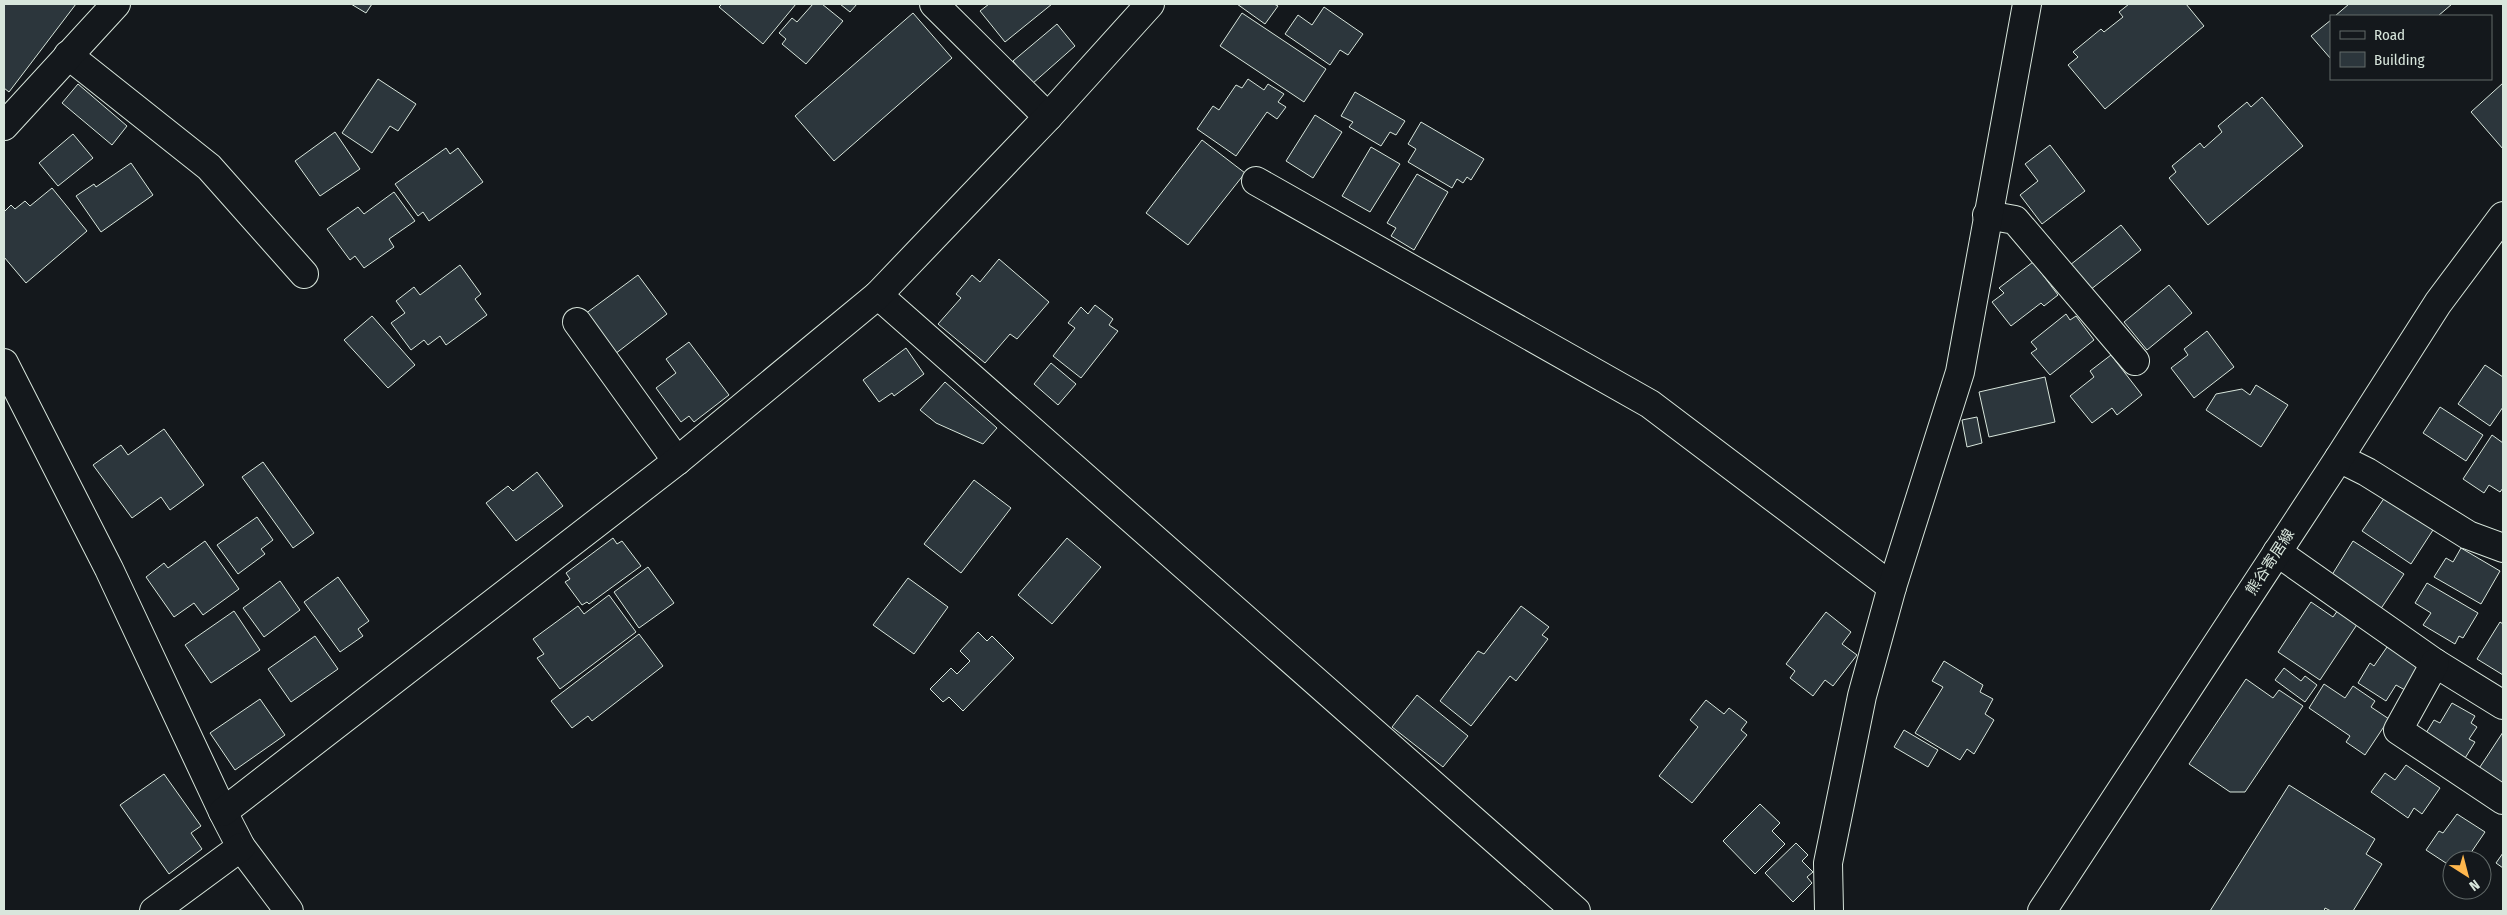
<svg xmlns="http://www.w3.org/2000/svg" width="2507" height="915" font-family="'Fira Sans Condensed','Noto Sans JP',sans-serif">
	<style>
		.building { fill: #2c363c; stroke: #d8e6dc }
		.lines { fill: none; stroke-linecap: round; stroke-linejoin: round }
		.minor-casing { stroke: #d8e6dc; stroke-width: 30 }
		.major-casing { stroke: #d8e6dc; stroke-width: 30 }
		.minor { stroke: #14181c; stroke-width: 28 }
		.major { stroke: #14181c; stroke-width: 28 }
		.labels { text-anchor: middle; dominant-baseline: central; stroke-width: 4; stroke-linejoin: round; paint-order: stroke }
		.street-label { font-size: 15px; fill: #d8e6dc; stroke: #14181c }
	</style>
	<rect width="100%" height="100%" fill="#14181c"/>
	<g class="building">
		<path d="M4,4h72l-67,88 -5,-4z"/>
		<path d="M351,4h21l-6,9z"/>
		<path d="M722,4h74l-33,40 -44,-37z"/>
		<path d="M813,4h9l21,17 -37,43 -24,-20 4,-5 -7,-6 13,-15 5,4z"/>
		<path d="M840,4h17l-7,8z"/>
		<path d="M989,4h63l-47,38 -25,-31z"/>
		<path d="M1237,4h37l4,2 -13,18z"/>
		<path d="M2129,4h57l18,22 -99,83 -37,-44 10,-8 -5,-5 28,-23 3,3 19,-15 -4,-5z"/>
		<path d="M2349,4h103l-14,12h-103z"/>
		<path d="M1324,7l39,27 -15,21 -8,-5 -10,15 -45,-31 13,-19 14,10z"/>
		<path d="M913,13l39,45 -118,103 -39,-45z"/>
		<path d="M1242,13l84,56 -22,33 -84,-56z"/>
		<path d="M2331,20v39l-20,-23z"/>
		<path d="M1057,24l18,22 -43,38 -19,-23z"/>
		<path d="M378,79l38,25 -18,27 -8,-5 -18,27 -30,-20z"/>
		<path d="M1248,79l16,11 4,-6 16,10 -6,8 8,5 -9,12 -10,-7 -31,44 -39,-27 16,-23 6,4 17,-25 6,3z"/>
		<path d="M2503,83v66l-32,-37z"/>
		<path d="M78,84l49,42 -15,19 -50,-42z"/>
		<path d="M1355,92l50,29 -9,14 -6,-3 -9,14 -32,-19 4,-5 -12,-6z"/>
		<path d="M2262,97l41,49 -95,79 -39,-47 7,-6 -4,-6 28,-23 4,5 18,-16 -4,-6 29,-24 4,5z"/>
		<path d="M1315,115l27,17 -29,46 -27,-17z"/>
		<path d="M1421,122l63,37 -13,21 -4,-3 -4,6 -6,-4 -5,9 -44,-26 8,-13 -8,-5z"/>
		<path d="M335,132l25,37 -40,27 -25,-35z"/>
		<path d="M73,134l20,24 -35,28 -19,-23z"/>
		<path d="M1202,140l43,33 -57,72 -42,-32z"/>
		<path d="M2050,145l35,46 -43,33 -22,-29 18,-14 -13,-17z"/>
		<path d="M1371,147l29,17 -30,48 -28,-16z"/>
		<path d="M446,148l4,6 8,-6 25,34 -54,39 -6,-9 -5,4 -23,-32z"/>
		<path d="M131,163l22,32 -52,37 -25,-36 18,-12 2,3z"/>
		<path d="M1417,174l31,18 -34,58 -23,-14 5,-8 -9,-5z"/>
		<path d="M52,188l35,43 -61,52 -22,-26v-45l7,-7 4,4 10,-8 5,5z"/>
		<path d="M394,192l21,29 -26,18 5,8 -30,21 -9,-12 -5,4 -23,-31 31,-22 6,7z"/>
		<path d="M2121,225l20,25 -51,40 -20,-25z"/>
		<path d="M999,259l50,43 -32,37 -7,-5 -25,29 -47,-39 23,-26 -5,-4 16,-19 8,7z"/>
		<path d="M2033,262l25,33 -14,11 -3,-3 -30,23 -19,-24 12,-9 -5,-5z"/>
		<path d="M460,265l21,29 -6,5 12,16 -41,30 -6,-9 -12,9 -4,-5 -13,10 -20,-27 14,-10 -9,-12 18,-14 6,8z"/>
		<path d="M638,275l29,39 -52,40 -30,-40z"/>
		<path d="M2169,285l23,28 -45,37 -23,-28z"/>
		<path d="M1095,305l18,14 -4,6 9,6 -37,47 -28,-22 22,-28 -7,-5 13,-16 7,7z"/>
		<path d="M2066,314l4,6 6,-4 18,24 -44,35 -19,-22 6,-4 -6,-7z"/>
		<path d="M372,316l43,49 -27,23 -44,-48z"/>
		<path d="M2207,331l27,36 -40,31 -23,-30 17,-13 -4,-6z"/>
		<path d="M689,342l40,53 -35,27 -5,-6 -8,6 -25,-34 20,-15 -10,-14z"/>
		<path d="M906,348l18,26 -30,22 -2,-3 -13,9 -16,-22z"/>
		<path d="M2111,355l31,40 -25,20 -5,-7 -20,15 -22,-27 24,-19 -4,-6z"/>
		<path d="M1051,363l25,21 -18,21 -24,-21z"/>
		<path d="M2485,365l18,12v30l-13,19 -32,-22z"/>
		<path d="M2045,377l10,45 -66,15 -10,-45z"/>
		<path d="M945,382l52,46 -14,16 -47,-21 -16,-13z"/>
		<path d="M2256,385l32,20 -27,42 -55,-37 10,-16 26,-5 8,6z"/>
		<path d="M2440,407l43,28 -17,26 -43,-28z"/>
		<path d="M1977,417l5,26 -15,4 -5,-27z"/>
		<path d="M164,429l40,56 -34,25 -9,-13 -29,21 -39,-53 28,-20 7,10z"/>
		<path d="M2492,435l11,8v45l-3,4 -11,-7 -5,8 -21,-14z"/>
		<path d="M263,462l51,71 -21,15 -51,-71z"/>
		<path d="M537,472l26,34 -47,35 -30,-38 22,-17 5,5z"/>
		<path d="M974,480l37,28 -50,65 -37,-29z"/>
		<path d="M2385,497l48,33 -22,34 -49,-33z"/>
		<path d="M257,517l16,23 -12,9 4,5 -27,20 -21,-29z"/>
		<path d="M613,538l4,6 5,-3 19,25 -52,38 -2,-2 -5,3 -17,-23 5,-3 -4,-6z"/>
		<path d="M1067,538l34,29 -49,57 -34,-29z"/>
		<path d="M205,541l34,48 -36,26 -9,-12 -20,14 -28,-40 18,-14 4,5z"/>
		<path d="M2353,541l51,33 -24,36 -50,-32z"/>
		<path d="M2461,548l39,23 -19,33 -47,-27 12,-19 7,4z"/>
		<path d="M648,567l26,36 -35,25 -25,-36z"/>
		<path d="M338,577l31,44 -11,8 5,7 -23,16 -36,-50z"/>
		<path d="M908,578l40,29 -34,47 -41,-29z"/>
		<path d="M280,581l20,29 -36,27 -21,-29z"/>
		<path d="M2427,583l51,30 -15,25 -4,-2 -4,8 -32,-19 8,-12 -16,-10z"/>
		<path d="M609,595l27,37 -76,57 -23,-31 7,-4 -11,-15 45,-33 6,8z"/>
		<path d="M2311,602l22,15 5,-7 20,13 -38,57 -42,-28z"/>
		<path d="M1521,606l28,21 -7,8 6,4 -32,42 -6,-5 -39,50 -31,-25 38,-50 6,3z"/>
		<path d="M234,611l26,39 -49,33 -26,-38z"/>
		<path d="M1826,612l25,20 -9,12 15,11 -24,31 -8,-6 -12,16 -23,-18 5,-7 -9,-7z"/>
		<path d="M2500,622l3,2v51l-26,-16z"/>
		<path d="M978,632l9,9 5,-5 22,22 -51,53 -14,-14 -6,5 -13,-13 21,-21 6,6 13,-13 -10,-10z"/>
		<path d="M639,634l24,32 -71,55 -4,-5 -16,12 -21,-27z"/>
		<path d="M315,636l23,33 -47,33 -23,-33z"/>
		<path d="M2387,647l33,20 -15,23 -9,-5 -10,16 -28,-18 12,-20 4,3z"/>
		<path d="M1944,661l39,24 -3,7 13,7 -8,15 9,6 -20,34 -7,-5 -7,11 -45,-27 28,-46 -11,-6z"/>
		<path d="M2284,668l17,13 4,-5 12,9 -12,17 -30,-22z"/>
		<path d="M2246,679l27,19 6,-8 24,16 -58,86h-15l-41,-28z"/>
		<path d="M2324,684l21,14 8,-12 22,15 -4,6 18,12 -24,36 -19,-13 4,-6 -41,-28z"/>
		<path d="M1417,695l51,41 -25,31 -51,-40z"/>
		<path d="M260,699l25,36 -50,35 -25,-37z"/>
		<path d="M1706,700l18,14 5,-6 18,14 -6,8 6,5 -55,68 -33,-27 39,-49 -8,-7z"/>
		<path d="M2452,703l23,13 -4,7 6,4 -8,12 6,3 -13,21 -39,-25 11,-18 6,3z"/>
		<path d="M1904,730l34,20 -10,17 -34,-20z"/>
		<path d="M2503,732v59l-27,-18z"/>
		<path d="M2406,765l34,23 -18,26 -8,-6 -6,10 -37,-26 14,-19 10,7z"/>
		<path d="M164,774l37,52 -10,7 11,16 -33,25 -49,-69z"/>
		<path d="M2289,785l86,54 -9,15 16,10 -29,47h-22l-6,-3 -1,3h-114z"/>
		<path d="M1760,804l20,19 -8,8 13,13 -30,30 -32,-33z"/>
		<path d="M2457,814l28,18 -19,28h-14v7l-26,-17 13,-19 4,2z"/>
		<path d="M1796,843l12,12 -6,6 11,11 -6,5 5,6 -19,19 -28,-29z"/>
		<path d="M2503,853v15l-7,-5z"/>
	</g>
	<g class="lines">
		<defs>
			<g id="minor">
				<path d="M934,4l114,113"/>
				<path d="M68,55l141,112 95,107"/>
				<path d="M4,126l112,-122"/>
				<path d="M1256,181l394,223 242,183"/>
				<path d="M1987,215l28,5 120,141"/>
				<path d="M878,295l698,616"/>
				<path d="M577,322l100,139"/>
				<path d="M4,363l105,206 114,243 18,35 48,64"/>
				<path d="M2339,458l28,14 101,63 35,13"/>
				<path d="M2277,552l158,111 68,42"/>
				<path d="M2435,663l-37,67 105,70"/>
				<path d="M223,812l454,-351 201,-166 170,-178 102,-113"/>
				<path d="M154,911l87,-64"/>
				<path d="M1829,911l-1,-48 34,-167 30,-109 68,-215 67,-368"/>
			</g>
			<path id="major" d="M2042,911l297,-453 99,-155 65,-87"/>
		</defs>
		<use href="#minor" class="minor-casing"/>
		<use href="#major" class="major-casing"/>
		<use href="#minor" class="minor"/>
		<use href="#major" class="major"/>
	</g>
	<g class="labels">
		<g class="street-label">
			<text transform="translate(2270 562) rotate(-57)">熊谷寄居線</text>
		</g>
	</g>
	<rect width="2507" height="915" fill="none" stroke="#d8e6dc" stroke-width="10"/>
	<rect x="2330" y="15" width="162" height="65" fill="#14181c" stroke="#626a69"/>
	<rect x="2340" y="31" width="25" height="8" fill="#14181c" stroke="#626a69"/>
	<text x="2374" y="40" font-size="15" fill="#d8e6dc">Road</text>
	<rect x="2340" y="52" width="25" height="15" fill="#2c363c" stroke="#626a69"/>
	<text x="2374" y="65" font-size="15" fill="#d8e6dc">Building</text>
	<g transform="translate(2467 875) rotate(144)"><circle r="24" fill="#14181c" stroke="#626a69"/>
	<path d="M0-4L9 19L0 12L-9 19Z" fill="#ffb74d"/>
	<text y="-8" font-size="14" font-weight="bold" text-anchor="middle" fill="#d8e6dc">N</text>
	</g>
</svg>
